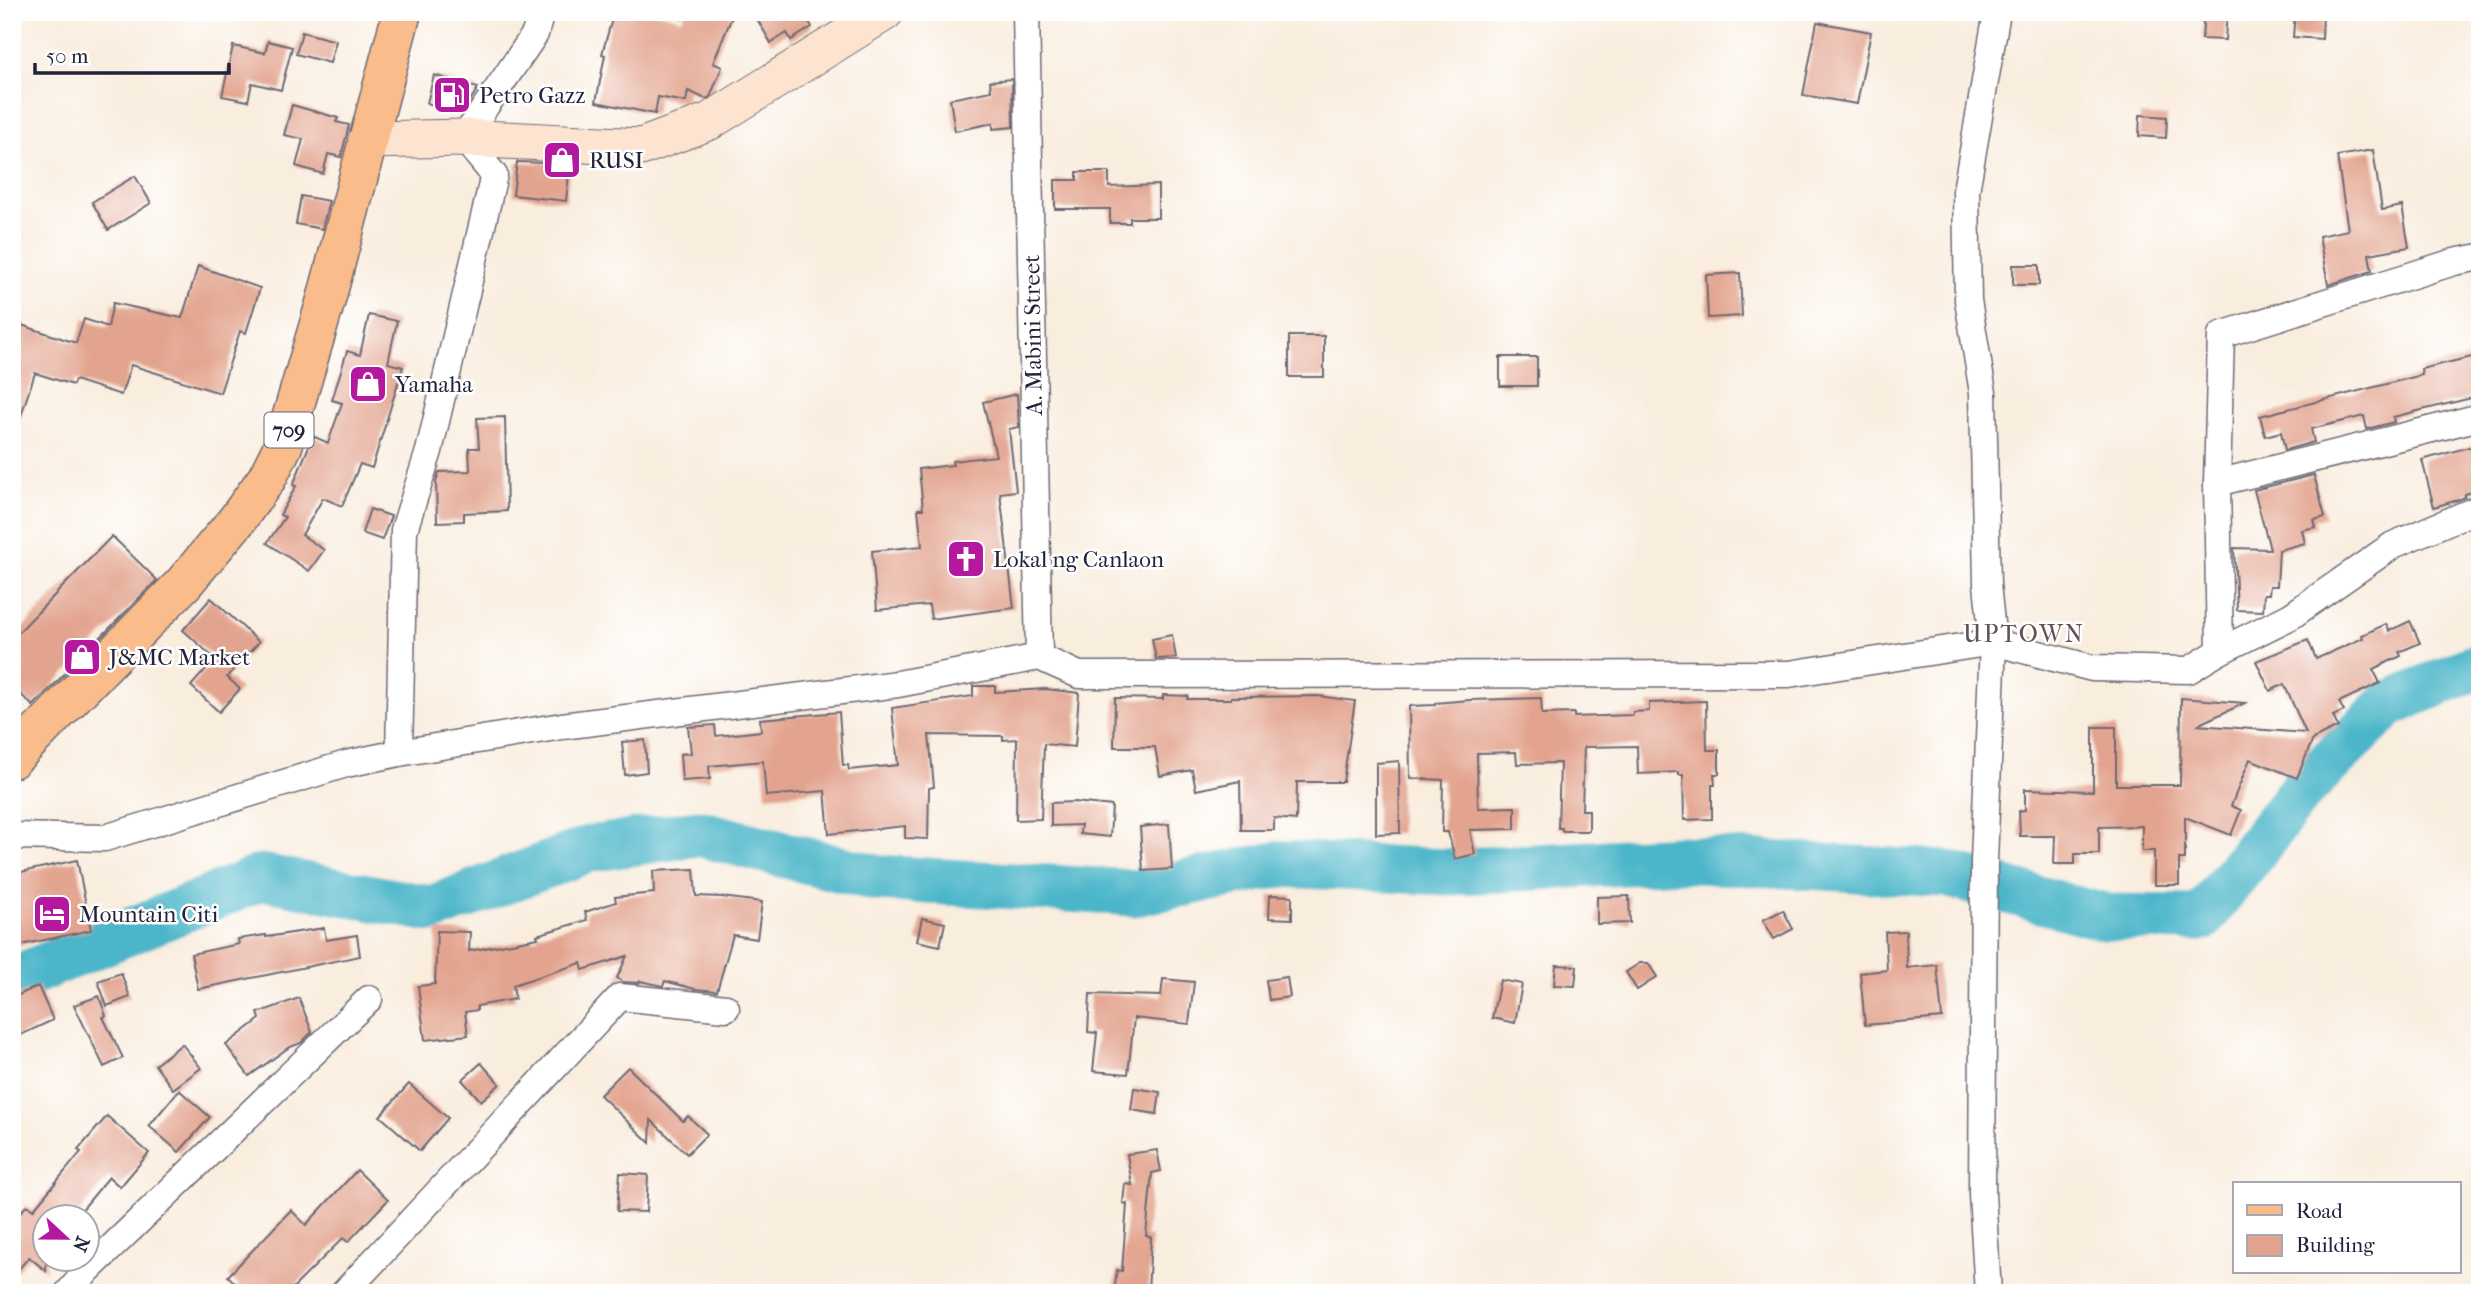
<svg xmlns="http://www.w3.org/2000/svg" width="2492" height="1305" font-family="'IM FELL French Canon',serif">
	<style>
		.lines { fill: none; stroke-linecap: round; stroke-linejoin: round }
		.river { stroke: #4cb6c9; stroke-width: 47 }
		.building { fill: #e3a48f }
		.street-casing { stroke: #6d6974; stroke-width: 29 }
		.secondary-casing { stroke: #6d6974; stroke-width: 39 }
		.primary-casing { stroke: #6d6974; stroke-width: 41 }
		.street { stroke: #fff; stroke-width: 26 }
		.secondary { stroke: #fde4d0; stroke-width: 37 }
		.primary { stroke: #f9bc8a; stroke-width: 38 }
		.labels { text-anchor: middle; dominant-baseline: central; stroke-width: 5; stroke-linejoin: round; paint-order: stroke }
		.shield { fill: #fff; stroke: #646476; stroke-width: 2 }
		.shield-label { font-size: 21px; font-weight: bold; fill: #22223b }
		.poi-label { font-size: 23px; fill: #22223b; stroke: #fff; text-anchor: start }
		.street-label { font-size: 23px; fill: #22223b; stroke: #fff }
		.neighbourhood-label { font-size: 24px; letter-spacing: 2px; fill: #665058; stroke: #fff }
	</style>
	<rect width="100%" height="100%" fill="#fff"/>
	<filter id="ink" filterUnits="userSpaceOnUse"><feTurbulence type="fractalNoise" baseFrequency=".0143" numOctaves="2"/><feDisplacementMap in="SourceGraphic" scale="14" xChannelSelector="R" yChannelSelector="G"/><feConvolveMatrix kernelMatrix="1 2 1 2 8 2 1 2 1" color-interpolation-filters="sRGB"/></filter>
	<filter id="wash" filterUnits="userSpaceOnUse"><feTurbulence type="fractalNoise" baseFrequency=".00686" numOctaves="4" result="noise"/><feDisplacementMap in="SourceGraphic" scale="28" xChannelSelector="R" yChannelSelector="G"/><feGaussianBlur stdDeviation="1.57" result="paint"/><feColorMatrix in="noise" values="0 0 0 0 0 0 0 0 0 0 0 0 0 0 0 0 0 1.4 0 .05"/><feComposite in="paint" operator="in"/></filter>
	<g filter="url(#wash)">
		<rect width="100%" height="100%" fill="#f9edde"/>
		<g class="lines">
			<path class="river" d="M12,980l250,-103 169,32 158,-60 109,-16 178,45 259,15 146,-29 166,8 233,-13 267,15 157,43 98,1 101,-130 86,-84 91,-39"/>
		</g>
		<g id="blocks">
			<g class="building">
				<path d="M614,12h42l26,7 2,-7h50l-21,51 9,4 -12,30 -4,2 -18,-8 -2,11 -28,-5 -3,17 -59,-12 9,-47 -3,-1z"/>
				<path d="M753,12h66l-11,8 4,7 -21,13 -4,-7 -16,10z"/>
				<path d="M2204,12h23l-2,28 -23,-1z"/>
				<path d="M2295,12h28l-1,27 -29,-2z"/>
				<path d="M1817,22l54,10 -14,72 -54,-9z"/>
				<path d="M302,32l34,9 -6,22 -34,-9z"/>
				<path d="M268,41l24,6 -11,43 -29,-7 -4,18 -26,-5 11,-50 32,7z"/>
				<path d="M434,75l44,13 -16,25 -35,-10z"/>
				<path d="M1012,79l1,48 -20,2v-6l-38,8 -5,-32 41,-8 -1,-10z"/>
				<path d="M292,105l46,13 -2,4 13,3 -8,32 -13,-3 -5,20 -27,-8 7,-27 -19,-4z"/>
				<path d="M2140,115l27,2 -1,21 -27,-2z"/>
				<path d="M2373,150l9,60 20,-4 7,41 -40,7 3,17 -44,14 -9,-49 29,-6 -11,-74z"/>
				<path d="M517,162l53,2 -4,37 -53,-6z"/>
				<path d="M1077,172h32v15l49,-2v33h-28v5h-20v-14h-55v-29h22z"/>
				<path d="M135,176l16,27 -43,27 -16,-28z"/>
				<path d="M301,196l28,5 -7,28 -26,-5z"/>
				<rect x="2013" y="265" width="26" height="20"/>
				<path d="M198,266l62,22 -14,45 -6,-2 -20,62 -89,-28 -10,30 -46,-15 -2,5 -38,-12 -19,58h-4v-109l64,21 8,-24 24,8 5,-24 69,15z"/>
				<path d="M1740,273l2,43 -34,2 -2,-43z"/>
				<path d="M369,315l28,6 -9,42 15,4 -31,101 -12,-4 -18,42 -19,-8 -21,37 22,15 -15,21 -42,-28 18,-26 -5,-2 16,-29 -3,-1 20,-49 15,7 14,-40 -10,-3 15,-49 13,4z"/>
				<rect x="1289" y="336" width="35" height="41"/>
				<path d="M2480,355v41l-87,21 1,5 -27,7 -3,-13 -53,13 3,13 -29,8 -4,-18 -16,4 -5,-20 162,-41 -1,-6z"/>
				<rect x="1500" y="357" width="37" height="29"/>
				<path d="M1017,394l2,33 -10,2 7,62 -16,2 14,115 -83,11 -2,-14 -52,5 -5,-59 50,-5 -4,-37h5l-4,-40 34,-4 -1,-4 44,-5 -13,-54z"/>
				<path d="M505,417l2,94 -43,2v8l-27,1 -1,-40 3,-10 31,-1 -1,-23h10l-2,-30z"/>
				<path d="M2480,444v46l-15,4v3l-7,3 -24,7 -12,-47z"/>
				<path d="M2314,475l11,42 -11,3 2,7 -14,3 3,13 -26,7 -2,36h-7l-1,8h-5l-1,17 -26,-1 -3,-62 36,1 -16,-59z"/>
				<path d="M370,509l21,7 -9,24 -20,-7z"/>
				<path d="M112,536l45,44 -124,126 -21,-20v-47z"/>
				<path d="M211,598l48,44 -32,35 13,12 -21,23 -28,-26 24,-27 -32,-29z"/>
				<path d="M2410,621l10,22 -21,9 2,4 -28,13 7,14 -41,19 5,9 -11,5 5,11 -25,12 -16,39 -47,-19 -19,47 10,4 -10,25 -46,-18v42h-6v26h-25v-34h-12v-25l-43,1v27h-24v10h-21l1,-28h-35l-1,-25 6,-1v-21l68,2v-64h23v58h64l1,-87 64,5 -48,22 109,8 -22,-49 -14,7 -14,-30 52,-21 8,19 47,-21 -1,-3 24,-11 3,7z"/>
				<path d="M1172,635l4,23 -20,1 -4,-20z"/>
				<path d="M973,686h22v6l51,-3 33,4 -4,54 -31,-3 -3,75 -25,1 1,-81 -14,1v-4l-74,-1 5,52 -5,1 -1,51 -23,-1v-12l-76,8 -4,-43 -59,5 -3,-35 -54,5 1,13 -28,2 -2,-27 11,-1 -3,-26 27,-2 1,11 45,-5 -1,-12 79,-7 4,53h5l1,5 49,-5 -6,-57 81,-12z"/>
				<path d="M1163,695l25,1 -1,3h44v-2l87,-1 37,5 -12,81h-46l-1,38 -22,-2v12h-33l-1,-49 -44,9 -4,-20 -32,6 -5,-29h-41l1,-49 48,1z"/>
				<path d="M1541,698l1,16 32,-1v4l59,-2v-3l16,-1v-8l57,-2 1,49h12v24h-5l1,11h-3v34l-28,1 -1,-45h-4v-3l-41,2 -1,-28 -53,1 -2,63h7v21h-27v-3h-4l2,-65 -43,1 -1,-12 -39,1 1,55 37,-1v22l-45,1 5,24 -20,5 -7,-27h-6l1,-52 -33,-2 -1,-72 26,-1v-2l35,-3z"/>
				<path d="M645,740l2,32 -22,3 -3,-33z"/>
				<path d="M1399,761l1,72 -24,1v-71z"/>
				<path d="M1074,802l38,4 -2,31 -30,-3 1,-9 -30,1v-23z"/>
				<path d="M1169,824l3,45 -29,2 -3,-44z"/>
				<path d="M77,860l14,70 -79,17v-73z"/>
				<path d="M694,869l2,27 26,1 40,5 -5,37 -24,-4 -16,56 -22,-2 -30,-8 -2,5 -23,-5 -1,2 -16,-1 -6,-4 10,-22 -44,14 -2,-7 -68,22 2,14 -38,7v4l-12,2 3,23 -43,5 -7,-54 17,-2 2,-53 33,1 -1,19 69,-13 -1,-3 50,-15 -2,-8 31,-10 -1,-5 39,-4 -1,-22z"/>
				<path d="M1270,895l22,1v23l-23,-1z"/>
				<path d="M1629,896l1,27 -33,1v-27z"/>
				<path d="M1783,910l10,19 -19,10 -11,-19z"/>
				<path d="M922,918l23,5 -5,23 -23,-5z"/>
				<path d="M324,928l2,12 31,-5 3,21 -162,33 -7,-35 48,-10 -1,-5 28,-4v2z"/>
				<path d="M1906,931l1,37 30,-3 5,53 -77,7 -5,-52 27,-3 -2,-38z"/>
				<path d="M1640,963h8l9,14 -20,13 -11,-18z"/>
				<path d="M1556,965l21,1 -2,20 -21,-1z"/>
				<path d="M121,973l9,24 -23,9 -9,-25z"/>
				<path d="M1287,977l3,20 -21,3 -3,-20z"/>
				<path d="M1163,979l31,3 -5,42 -55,-6 -6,56 -35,-3 4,-38 -9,-1 2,-38 71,2z"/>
				<path d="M1500,980l22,4 -7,39 -23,-5z"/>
				<path d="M38,986l15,34 -41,19v-41z"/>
				<path d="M99,996l7,20 -3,1 20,41 -19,9 -30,-62z"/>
				<path d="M299,998l13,34 -11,11 -13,5 -39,28 -23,-31 34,-26 -2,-6z"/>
				<path d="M182,1044l19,24 -28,21 -18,-24z"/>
				<path d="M481,1063l19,21 -19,17 -19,-21z"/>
				<path d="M628,1067l55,54 5,-5 19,18 -20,20 -36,-34 -1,23 -50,-48z"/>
				<path d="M409,1084l39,34 -28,33 -40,-35z"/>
				<path d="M1134,1088l26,4 -3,22 -26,-4z"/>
				<path d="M179,1090l31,27 -31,35 -30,-26z"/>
				<path d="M107,1116l42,37 -29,34 -11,-10 -33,40h-30v54l-17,-14 -17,20v-55l15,-17 6,5 48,-58 -3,-2z"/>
				<path d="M1157,1150l4,21 -9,2 -6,63 5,1 -3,56h-34l3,-23 5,1 5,-67 -4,-1 2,-19 7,1 -5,-31z"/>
				<path d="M357,1170l31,30 -40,42 -5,-4 -55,55h-43l-17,-17 63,-66 15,15z"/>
				<path d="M620,1173l28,2 -2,37 -29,-1z"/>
			</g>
		</g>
	</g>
	<g filter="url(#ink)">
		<use href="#blocks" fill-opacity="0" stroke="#6d6974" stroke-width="2"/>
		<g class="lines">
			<defs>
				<g id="street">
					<path d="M1026,12l13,645"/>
					<path d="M2217,483l263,-66"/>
					<path d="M2220,651l-3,-168 4,-148 233,-73 26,-5"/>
					<path d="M399,753l163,-27 336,-42 141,-27 40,18 710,-1 204,-32 99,26 97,2 31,-19 71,-35 102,-71 87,-37"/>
					<path d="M12,836l93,2 241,-74 53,-11 5,-223 25,-79 65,-276 -30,-37 71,-104 6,-22"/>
					<path d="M68,1293l20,-23 281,-271"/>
					<path d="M344,1293l276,-296 106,11"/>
					<path d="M1988,1293l-6,-99 2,-333 9,-219 -6,-58 -4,-191 -15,-93 -2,-109 31,-179"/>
				</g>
				<path id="secondary" d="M367,140l97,-2 177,9 69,-26 175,-109"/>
				<path id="primary" d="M12,759l172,-176 53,-63 30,-42 16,-32 43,-146 76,-288"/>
			</defs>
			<use href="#street" class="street-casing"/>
			<use href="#secondary" class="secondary-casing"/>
			<use href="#primary" class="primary-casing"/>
			<use href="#street" class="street"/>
			<use href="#secondary" class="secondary"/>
			<use href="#primary" class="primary"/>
		</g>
	</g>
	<defs>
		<symbol id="fuel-square" viewBox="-11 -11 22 22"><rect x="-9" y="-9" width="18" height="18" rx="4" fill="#b5179e" stroke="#fff"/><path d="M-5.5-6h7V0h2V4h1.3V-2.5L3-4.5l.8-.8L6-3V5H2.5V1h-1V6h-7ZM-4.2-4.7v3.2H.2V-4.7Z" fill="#fff"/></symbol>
		<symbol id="shop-square" viewBox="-11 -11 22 22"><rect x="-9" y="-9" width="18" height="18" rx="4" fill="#b5179e" stroke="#fff"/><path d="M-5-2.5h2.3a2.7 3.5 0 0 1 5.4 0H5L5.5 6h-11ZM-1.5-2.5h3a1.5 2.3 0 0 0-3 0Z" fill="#fff"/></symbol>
		<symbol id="church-square" viewBox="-11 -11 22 22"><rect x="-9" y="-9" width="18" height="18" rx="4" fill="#b5179e" stroke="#fff"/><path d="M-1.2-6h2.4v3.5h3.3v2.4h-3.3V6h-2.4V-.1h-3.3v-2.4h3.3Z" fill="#fff"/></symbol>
		<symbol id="hotel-square" viewBox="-11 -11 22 22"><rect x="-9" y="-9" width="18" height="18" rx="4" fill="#b5179e" stroke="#fff"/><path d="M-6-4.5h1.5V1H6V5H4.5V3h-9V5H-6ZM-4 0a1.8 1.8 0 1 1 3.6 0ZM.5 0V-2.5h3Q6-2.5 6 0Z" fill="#fff"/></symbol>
	</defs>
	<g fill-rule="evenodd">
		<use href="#fuel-square" x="430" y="73" width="44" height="44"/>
		<use href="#shop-square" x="540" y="138" width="44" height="44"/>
		<use href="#shop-square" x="346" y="362" width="44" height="44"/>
		<use href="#church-square" x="944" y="537" width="44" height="44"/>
		<use href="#shop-square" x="60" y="635" width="44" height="44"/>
		<use href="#hotel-square" x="30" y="892" width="44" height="44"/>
	</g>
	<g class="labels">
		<rect class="shield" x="264.5" y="412.5" width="49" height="35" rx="5"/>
		<g class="shield-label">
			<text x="289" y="430">709</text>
		</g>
		<g class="poi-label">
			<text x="479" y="95">Petro Gazz</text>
			<text x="589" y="160">RUSI</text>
			<text x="395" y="384">Yamaha</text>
			<text x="993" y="559">Lokal ng Canlaon</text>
			<text x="109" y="657">J&amp;MC Market</text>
			<text x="79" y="914">Mountain Citi</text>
		</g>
		<g class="street-label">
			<text transform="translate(1033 335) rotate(-91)">A. Mabini Street</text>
		</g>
		<g class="neighbourhood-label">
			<text x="2024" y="634">UPTOWN</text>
		</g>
	</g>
	<rect width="2492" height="1305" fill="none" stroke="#fff" stroke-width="42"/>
	<rect x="2233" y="1182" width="228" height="91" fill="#ffffff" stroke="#a7a7b1" stroke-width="2"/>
	<rect x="2247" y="1205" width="35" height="10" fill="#f9bc8a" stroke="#a7a7b1" stroke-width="2"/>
	<text x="2296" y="1218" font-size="21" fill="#22223b">Road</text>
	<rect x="2247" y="1235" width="35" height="21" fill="#e3a48f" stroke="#a7a7b1" stroke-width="2"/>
	<text x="2296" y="1252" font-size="21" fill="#22223b">Building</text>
	<g transform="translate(66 1238) rotate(112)"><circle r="33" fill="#ffffff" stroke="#a7a7b1" stroke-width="2"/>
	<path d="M0-5L12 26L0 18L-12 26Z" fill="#b5179e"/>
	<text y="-10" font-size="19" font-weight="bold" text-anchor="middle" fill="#22223b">N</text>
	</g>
	<path d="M35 63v10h194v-10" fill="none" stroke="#22223b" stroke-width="3.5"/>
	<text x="46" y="63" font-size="21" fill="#22223b" stroke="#ffffff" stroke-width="5" paint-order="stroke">50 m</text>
</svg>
